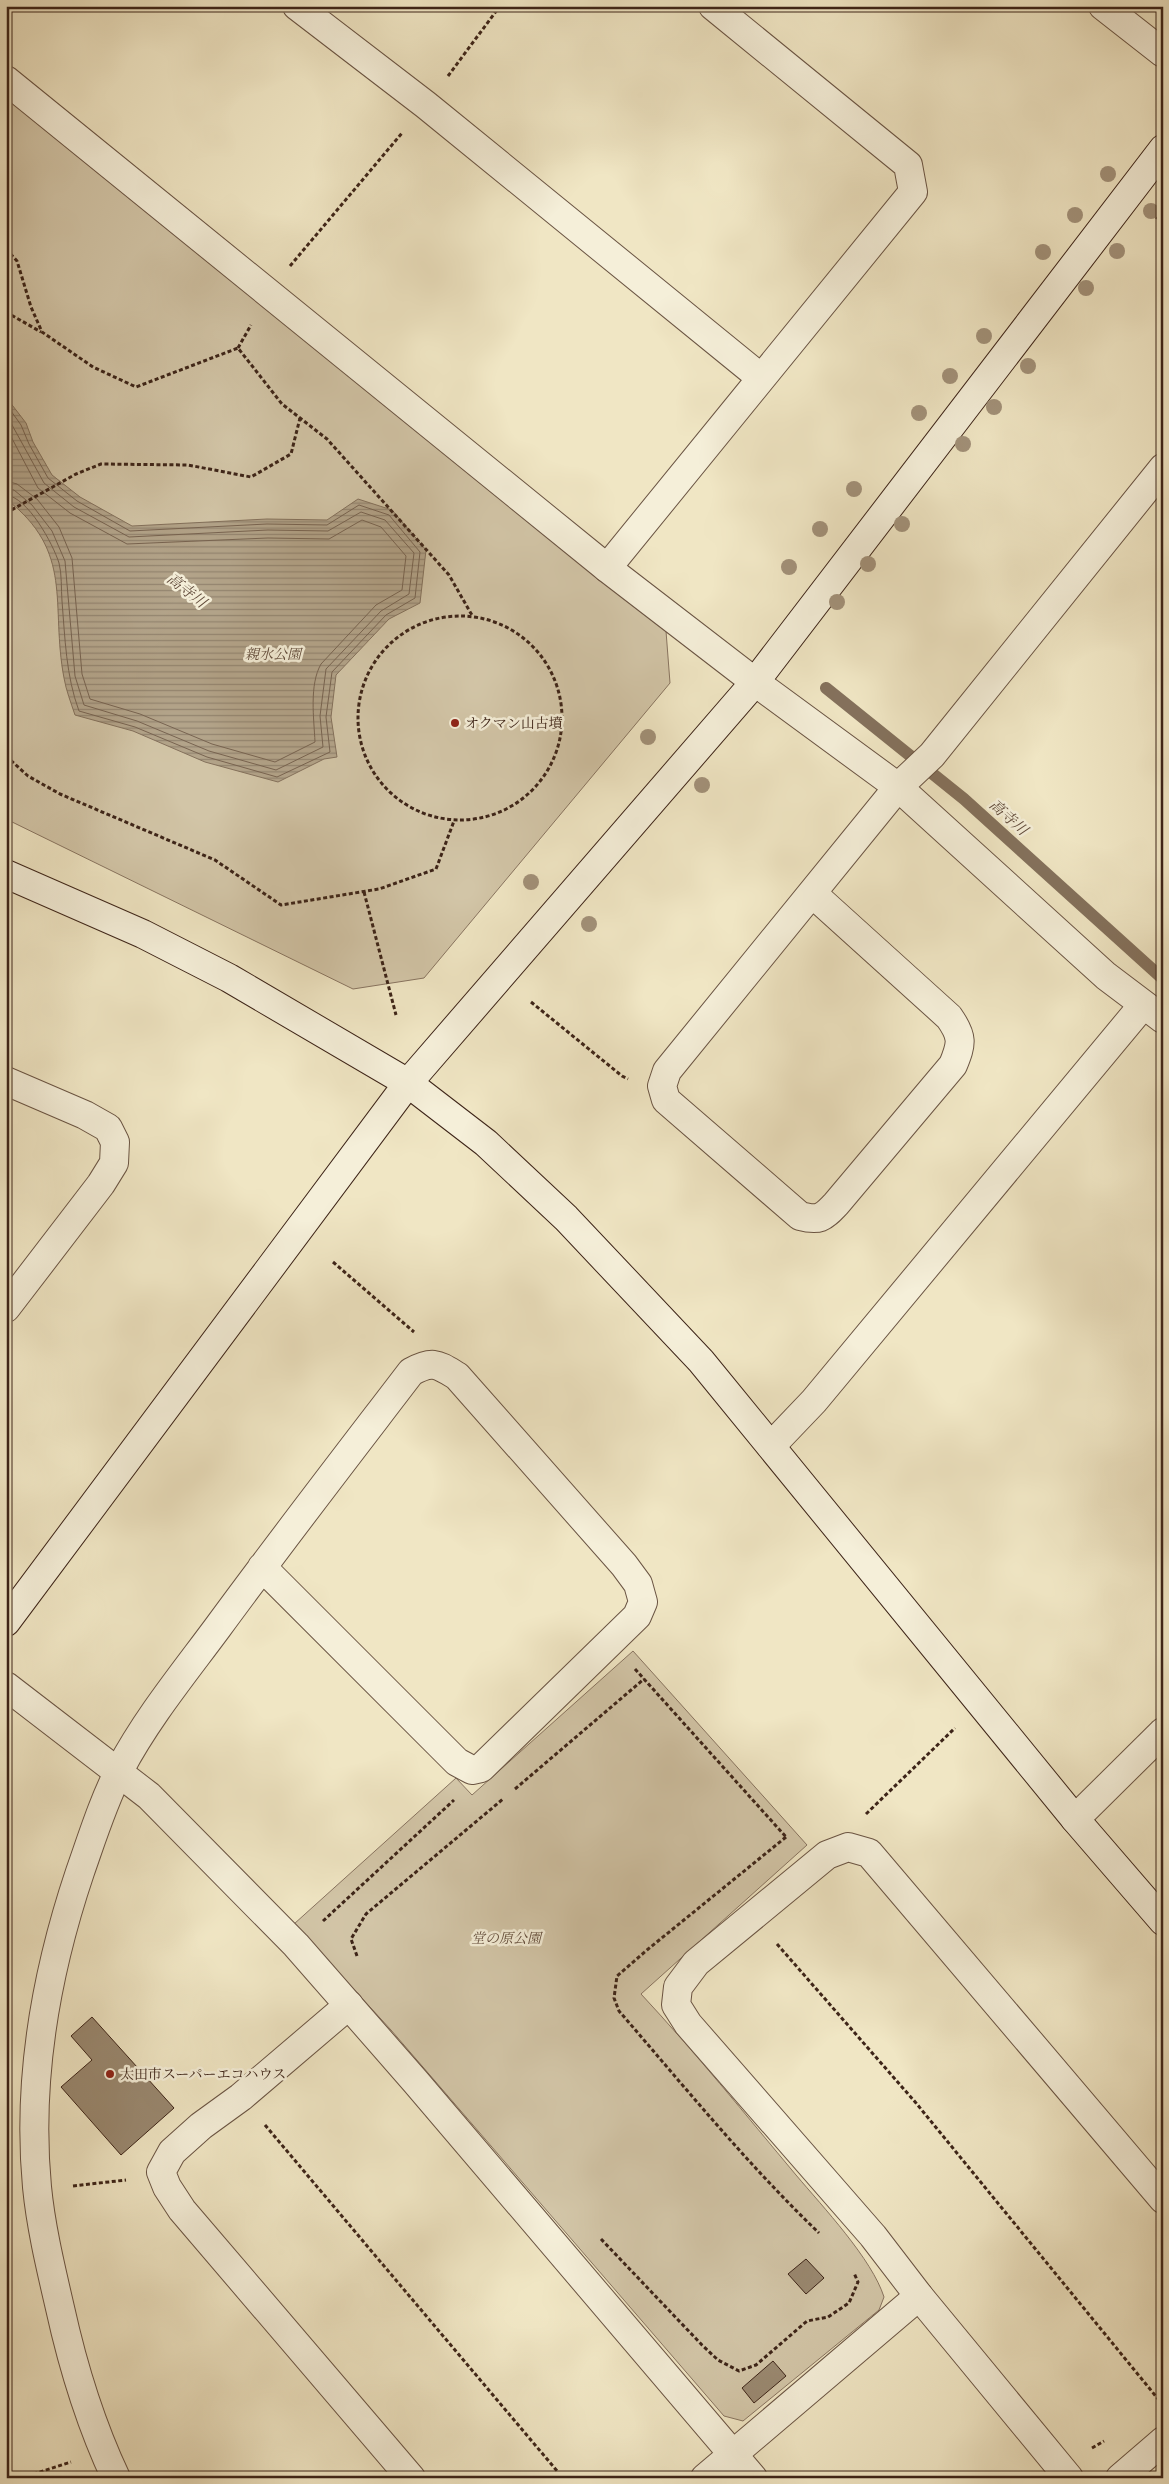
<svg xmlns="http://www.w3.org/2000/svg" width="1169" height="2484" font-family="'Libre Caslon Text','Noto Serif JP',serif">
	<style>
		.park { fill: #d2c5a7; stroke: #887460 }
		.water { fill: url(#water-rules); stroke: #84715c }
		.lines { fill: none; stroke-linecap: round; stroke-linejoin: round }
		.shore { stroke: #786451; stroke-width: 1 }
		.stream { stroke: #84715c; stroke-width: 12 }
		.building { fill: #9a8971; stroke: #3d2418 }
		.street-casing { stroke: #6a5443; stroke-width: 30 }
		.secondary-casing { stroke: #3d2418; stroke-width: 30 }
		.path { stroke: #3d2418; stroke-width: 3; stroke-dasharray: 4 2.5; stroke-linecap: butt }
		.street { stroke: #f5efd9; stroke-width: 28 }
		.secondary { stroke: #f5efd9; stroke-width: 28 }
		.tree { fill: #a29179 }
		.poi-dot { fill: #8f2418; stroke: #f5efd9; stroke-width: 2 }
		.labels { text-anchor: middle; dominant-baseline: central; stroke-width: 5; stroke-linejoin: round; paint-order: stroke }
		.park-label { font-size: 14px; font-style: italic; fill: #624c3c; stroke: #f5efd9 }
		.poi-label { font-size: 14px; fill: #3d2418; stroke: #f5efd9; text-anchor: start }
		.water-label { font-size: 15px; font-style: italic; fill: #604a3a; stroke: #f5efd9 }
	</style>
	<defs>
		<pattern id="water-rules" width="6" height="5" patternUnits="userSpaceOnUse" patternTransform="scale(1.25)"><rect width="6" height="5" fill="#b3a48a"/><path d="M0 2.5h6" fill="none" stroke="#938570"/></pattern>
	</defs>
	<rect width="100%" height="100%" fill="#f0e6c4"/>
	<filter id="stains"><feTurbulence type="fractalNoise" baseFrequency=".004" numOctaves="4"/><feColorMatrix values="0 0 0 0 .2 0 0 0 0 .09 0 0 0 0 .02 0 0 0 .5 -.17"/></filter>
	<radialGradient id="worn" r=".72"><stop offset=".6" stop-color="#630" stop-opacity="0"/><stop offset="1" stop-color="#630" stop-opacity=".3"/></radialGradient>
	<g class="park">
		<path d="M6,98l660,533 4,52 -246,295 -71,11 -347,-170z"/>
		<path d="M633,1651l174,194 -166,149c54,58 104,120 155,181 27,32 76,84 88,122l-5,13 -136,111 -19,-5 -333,-386 -97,-106 162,-146 16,17z"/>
	</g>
	<path class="water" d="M6,397l20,26 7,19 19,33 28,22 52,29 135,-7 60,1 31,-21 34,11 34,40 -6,53 -31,16 -53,56 -5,42 6,40 -13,2 -46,23 -73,-20 -72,-31 -58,-16c-4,-12 -9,-25 -11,-37 -14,-74 11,-126 -58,-179z"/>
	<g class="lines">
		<g class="shore">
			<path d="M6,404l15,21 8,19 19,34 29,23 53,30 137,-7 60,1 32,-20 30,10 31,37 -5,46 -29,17 -54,57 -6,45 4,35 -53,25 -70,-20 -72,-30 -56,-16c-13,-35 -14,-73 -17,-110 -1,-12 0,-27 -3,-38 -6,-19 -31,-66 -53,-68"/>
			<path d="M6,414l38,69 30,24 55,30 139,-7 60,1 33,-19 24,8 29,33 -5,41 -28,17 -55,58 -6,47 3,31 -47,23 -67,-19 -72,-30 -53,-16 -9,-29 -10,-115 -13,-30 -20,-26 -18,-15 -8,-1"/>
			<path d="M6,427l32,61 32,25 57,31 141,-6 61,1 33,-19 19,7 25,29 -4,34 -26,15 -55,59c-12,21 -7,55 -6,78l-40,20 -63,-18 -72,-30 -50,-15 -8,-25 -10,-116 -13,-31 -22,-28 -20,-15 -11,-3"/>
		</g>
		<path class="stream" d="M826,688l138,111 199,180"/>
	</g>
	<g class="building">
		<path d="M92,2017l82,91 -53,47 -60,-68 31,-27 -21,-24z"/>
		<path d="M806,2259l18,19 -18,16 -18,-20z"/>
		<path d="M773,2361l13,15 -32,27 -12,-15z"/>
	</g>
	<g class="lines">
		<defs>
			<g id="street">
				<path d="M297,6l129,99 334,272"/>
				<path d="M1103,6l60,47"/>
				<path d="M6,80l601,488 148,114 143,105 208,189 57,43"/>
				<path d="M607,568l306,-376 -5,-27 -195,-159"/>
				<path d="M813,894l136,123c14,20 13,26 4,48l-117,139c-13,14 -17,17 -36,12l-134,-116 -4,-14 5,-15 231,-284 34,-32 231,-287"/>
				<path d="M6,1081l79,34 23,13 7,14 -1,21 -13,21 -95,124"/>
				<path d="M771,1446l43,-45 329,-396"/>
				<path d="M6,1686l143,110 147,149 119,136 338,397"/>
				<path d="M1075,1819l88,-87"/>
				<path d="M349,2005l-108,92 -40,29 -29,26 -11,20 6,15 15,23 229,268"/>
				<path d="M116,2478c-26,-55 -43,-111 -56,-170 -9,-39 -19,-80 -23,-121 -10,-106 9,-214 43,-315 12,-34 23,-70 40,-103 27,-51 64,-96 98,-142 63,-86 128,-170 193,-255 22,-12 26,-8 46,4l167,189 14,19 5,18 -6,14 -156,152 -9,2 -15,-8 -195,-195"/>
				<path d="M705,2478l214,-182"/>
				<path d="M1069,2478l-150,-182 -46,-60 -185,-212 -12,-19 2,-18 18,-24 131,-108 21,-8 21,6 294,346"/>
				<path d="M1120,2478l43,-37"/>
			</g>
			<g id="secondary">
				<path d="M6,874l137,60 86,44 179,105 78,60 80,75 135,143 374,458 88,102"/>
				<path d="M6,1622l402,-539 347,-401 408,-533"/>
			</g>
		</defs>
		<use href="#street" class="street-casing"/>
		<use href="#secondary" class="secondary-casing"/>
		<g class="path">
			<path d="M448,76l52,-70"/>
			<path d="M1156,217l7,5"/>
			<path d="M6,249l11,12 14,46 11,25 51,35 43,20 102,-39 44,56 45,35 122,136 24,42"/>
			<path d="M290,266l112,-133"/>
			<path d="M6,312l35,20"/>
			<path d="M238,348l13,-23"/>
			<path d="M6,513l70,-39 25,-10 87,1 63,12 40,-23 9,-36"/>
			<circle cx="460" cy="718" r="102"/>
			<path d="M6,756l22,20 32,18 155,66 66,45 98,-16 57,-20 18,-48"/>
			<path d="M364,892l32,123"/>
			<path d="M531,1002l91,74 6,3"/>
			<path d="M333,1262l81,70"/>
			<path d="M635,1669l151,168"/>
			<path d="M515,1789l129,-110"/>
			<path d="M866,1814l89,-86"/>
			<path d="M786,1837l-139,113 -30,26 -3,22 5,13c65,75 128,153 200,222"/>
			<path d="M323,1921l131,-121"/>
			<path d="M777,1944l139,159 247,302"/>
			<path d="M357,1956l-6,-17 15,-25 137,-115"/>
			<path d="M265,2125l298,353"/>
			<path d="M73,2186l53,-6"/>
			<path d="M601,2239l101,106 16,15 21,11 17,-6 51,-44 21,-4 21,-14 9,-21 -4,-9"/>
			<path d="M1092,2448l12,-7"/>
			<path d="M21,2478l50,-16"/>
		</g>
		<use href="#street" class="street"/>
		<use href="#secondary" class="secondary"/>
	</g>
	<g class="tree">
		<circle cx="1108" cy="174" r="8"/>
		<circle cx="1151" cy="211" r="8"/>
		<circle cx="1075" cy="215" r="8"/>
		<circle cx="1117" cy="251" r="8"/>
		<circle cx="1043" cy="252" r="8"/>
		<circle cx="1086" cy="288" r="8"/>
		<circle cx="984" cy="336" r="8"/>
		<circle cx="1028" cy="366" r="8"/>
		<circle cx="950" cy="376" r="8"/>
		<circle cx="994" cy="407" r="8"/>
		<circle cx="919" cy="413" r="8"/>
		<circle cx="963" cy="444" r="8"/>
		<circle cx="854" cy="489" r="8"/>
		<circle cx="902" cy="524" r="8"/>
		<circle cx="820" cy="529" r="8"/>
		<circle cx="868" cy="564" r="8"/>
		<circle cx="789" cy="567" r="8"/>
		<circle cx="837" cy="602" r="8"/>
		<circle cx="648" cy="737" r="8"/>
		<circle cx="702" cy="785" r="8"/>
		<circle cx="531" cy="882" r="8"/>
		<circle cx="589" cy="924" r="8"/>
	</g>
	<g class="poi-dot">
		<circle cx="455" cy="723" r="5"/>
		<circle cx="110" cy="2074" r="5"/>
	</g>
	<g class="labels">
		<g class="park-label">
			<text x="273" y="654">親水公園</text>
			<text x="506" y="1938">堂の原公園</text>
		</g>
		<g class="poi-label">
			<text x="465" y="723">オクマン山古墳</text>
			<text x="120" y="2074">太田市スーパーエコハウス</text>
		</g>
		<g class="water-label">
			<text transform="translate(187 590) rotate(38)">高寺川</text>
			<text transform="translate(1009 817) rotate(42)">高寺川</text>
		</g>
	</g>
	<rect width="1169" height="2484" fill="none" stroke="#f0e6c4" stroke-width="25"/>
	<rect x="8" y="8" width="1154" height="2469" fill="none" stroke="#3d2418" stroke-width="2.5"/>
	<rect x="12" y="12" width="1144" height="2459" fill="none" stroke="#3d2418"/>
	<rect width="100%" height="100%" filter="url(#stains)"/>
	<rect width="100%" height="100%" fill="url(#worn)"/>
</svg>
